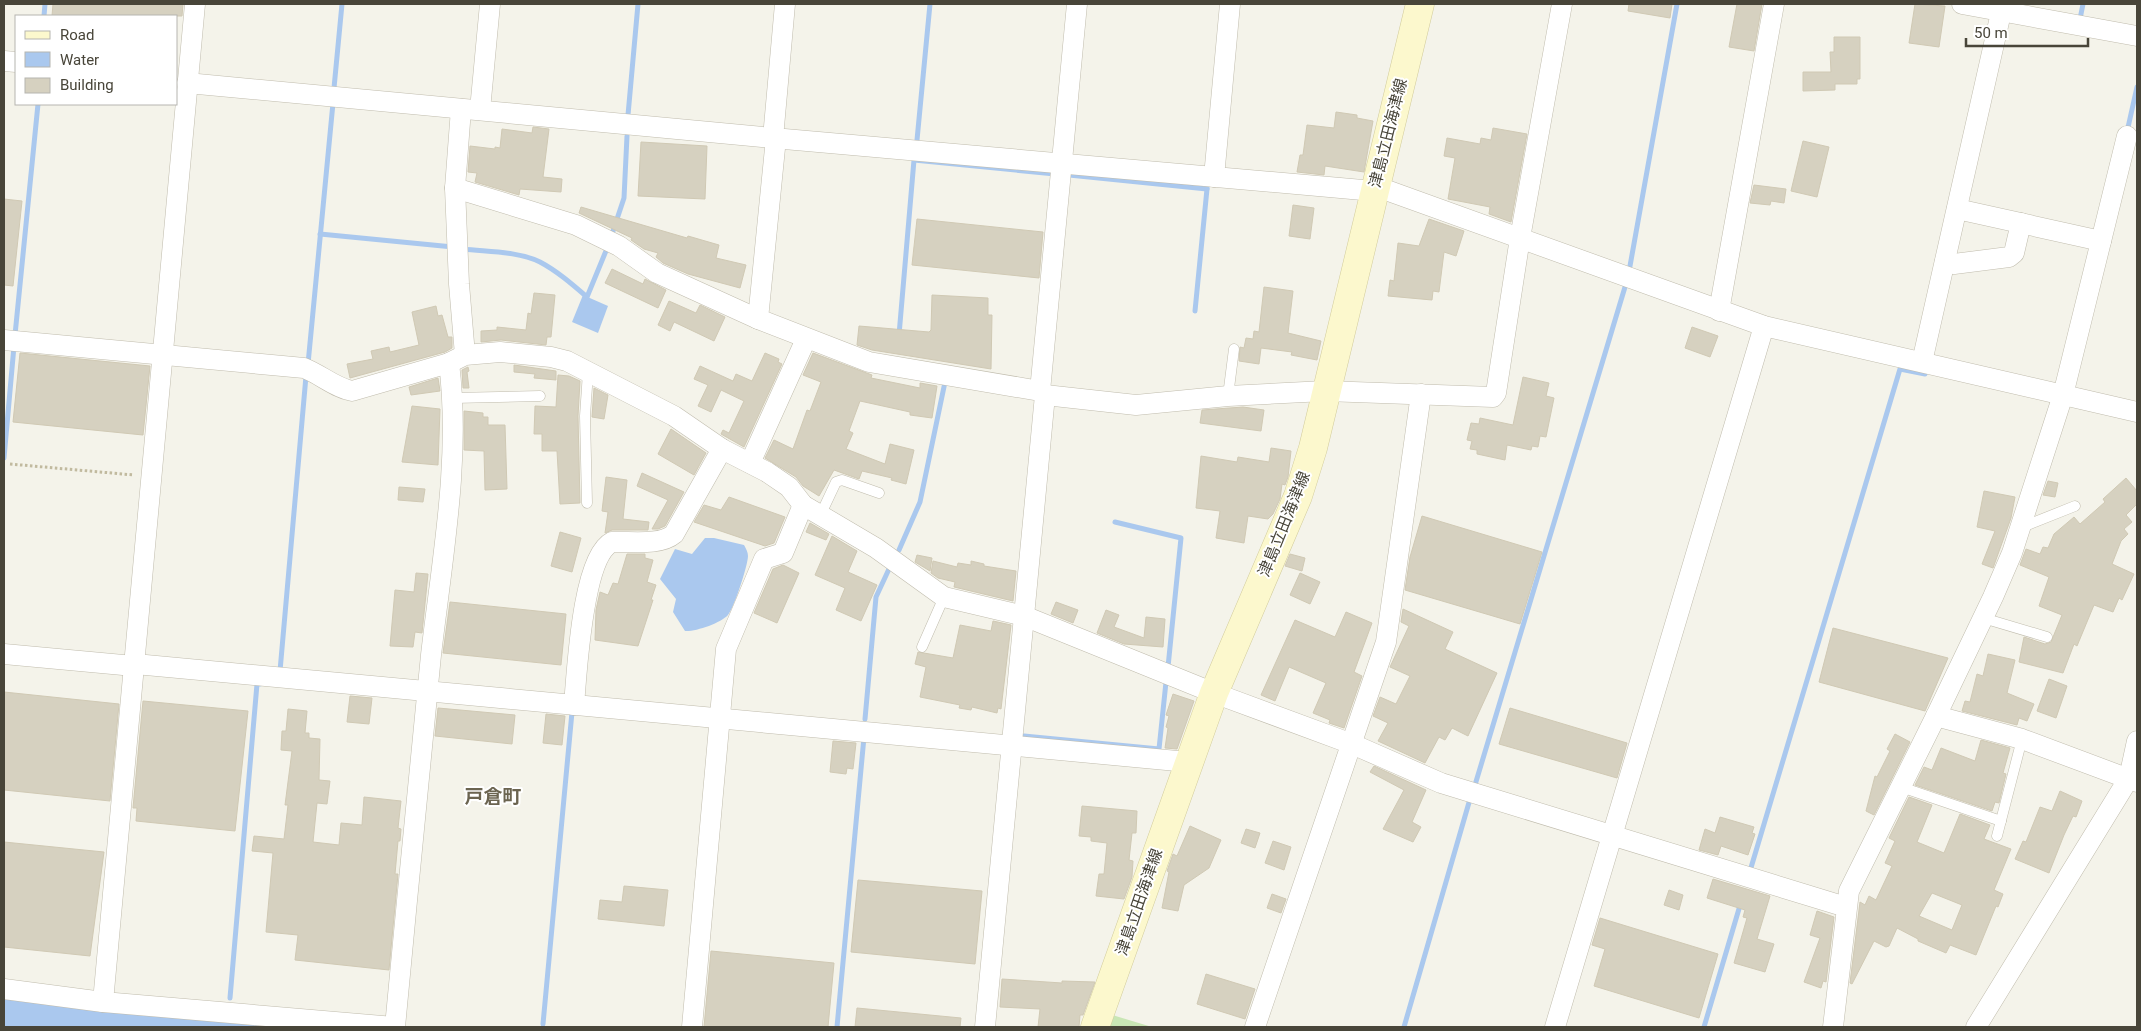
<svg xmlns="http://www.w3.org/2000/svg" width="2141" height="1031" font-family="Roboto,'Noto Sans JP',sans-serif">
	<style>
		.green { fill: #c9e6b5 }
		.water { fill: #aac8ee }
		.lines { fill: none; stroke-linecap: round; stroke-linejoin: round }
		.stream { stroke: #aac8ee; stroke-width: 5 }
		.building { fill: #d6d1c0; stroke: #d0c9b4; fill-rule: evenodd }
		.service-casing { stroke: #c0bcad; stroke-width: 11 }
		.minor-casing { stroke: #c0bcad; stroke-width: 21 }
		.secondary-casing { stroke: #d2cc9c; stroke-width: 29 }
		.path { stroke: #c1ba9f; stroke-width: 3; stroke-dasharray: 2.5 2.5; stroke-linecap: butt }
		.service { stroke: #fff; stroke-width: 10 }
		.minor { stroke: #fff; stroke-width: 20 }
		.secondary { stroke: #fcf8cd; stroke-width: 28 }
		.labels { text-anchor: middle; dominant-baseline: central; stroke-width: 4; stroke-linejoin: round; paint-order: stroke }
		.street-label { font-size: 16px; fill: #484539; stroke: #fff }
		.quarter-label { font-size: 19px; font-weight: bold; fill: #6b6450; stroke: #fff }
	</style>
	<rect width="100%" height="100%" fill="#f4f3ea"/>
	<path class="green" d="M1109,1014l43,13h-48z"/>
	<g class="water">
		<path d="M583,295l25,11 -10,27 -26,-11z"/>
		<path d="M705,538h9l30,7c2,4 4,7 4,11 0,9 -14,52 -20,59 -7,8 -33,17 -43,16l-12,-19 3,-13 -16,-20 15,-30 17,5z"/>
		<path d="M4,998l290,29h-290z"/>
	</g>
	<g class="lines">
		<g class="stream">
			<path d="M44,16l1,-12"/>
			<path d="M2083,19h-3l3,-15"/>
			<path d="M334,88l8,-84"/>
			<path d="M628,115l10,-111"/>
			<path d="M2127,132l10,-45"/>
			<path d="M917,140l13,-136"/>
			<path d="M1069,175l138,14v-3"/>
			<path d="M320,234l133,13"/>
			<path d="M611,237l13,-39 3,-62"/>
			<path d="M463,249c25,3 54,2 77,13 17,9 32,22 47,35l21,-51"/>
			<path d="M1630,266l47,-262"/>
			<path d="M1195,311l12,-122"/>
			<path d="M15,335l23,-231"/>
			<path d="M899,335l15,-175 141,14"/>
			<path d="M308,364l25,-261"/>
			<path d="M4,458l10,-112"/>
			<path d="M1115,522l66,16 -13,129"/>
			<path d="M899,550l21,-48 25,-120 -3,-1"/>
			<path d="M280,671l26,-295"/>
			<path d="M865,719l11,-122 13,-28"/>
			<path d="M1024,736l135,13 7,-67"/>
			<path d="M1475,785l150,-498"/>
			<path d="M1750,871l150,-502 25,5"/>
			<path d="M230,998l27,-314h3"/>
			<path d="M543,1024l29,-312"/>
			<path d="M837,1027l27,-290"/>
			<path d="M1404,1027l66,-228"/>
			<path d="M1704,1027l37,-125"/>
		</g>
	</g>
	<g class="building">
		<path d="M53,4h130l-1,12h-130z"/>
		<path d="M1629,4h43l-2,14 -42,-7z"/>
		<path d="M1737,4h25l-8,47 -25,-4z"/>
		<path d="M1915,4l30,2 -6,41 -30,-4z"/>
		<path d="M1834,37h26v42h-3v5h-22v6l-32,1v-19h28l-1,-20h4z"/>
		<path d="M1336,112l21,3v3l16,3 -9,51 -39,-6 -1,9 -27,-3 3,-17h3l4,-30 27,3z"/>
		<path d="M533,127l16,2 -6,48 19,2 -1,13 -41,-3 -1,6 -44,-13 2,-9 -9,-1 2,-26 25,3v-2l5,1 2,-19 30,4z"/>
		<path d="M1493,128l34,6 -16,88 -22,-8 1,-7 -42,-8 7,-41 -11,-2 3,-18 33,6 1,-6 10,2z"/>
		<path d="M1803,141l26,6 -12,50 -26,-6z"/>
		<path d="M641,142l66,4 -2,53 -67,-3z"/>
		<path d="M1754,185l32,4 -2,14 -13,-2 -1,4 -20,-2z"/>
		<path d="M4,199l18,2 -9,85 -9,-1z"/>
		<path d="M1293,205l21,3 -4,31 -21,-3z"/>
		<path d="M581,207l106,31 1,-2 31,9 -3,13 30,7 -6,23 -52,-14 -25,-11 -7,-6 2,-4 -14,-4 -13,-9 1,-2 -53,-25z"/>
		<path d="M917,219l126,13 -4,46 -127,-13z"/>
		<path d="M1429,219l35,12 -8,25 -12,-4 -5,40 -6,-1 -1,9 -44,-4 2,-16 4,1 4,-38 21,3z"/>
		<path d="M612,269l31,15 2,-5 21,11 -8,18 -53,-25z"/>
		<path d="M1264,287l29,4 -5,42 33,8 -4,19 -26,-5 1,-3 -31,-4 -2,16 -20,-3 1,-14 4,1 2,-10 7,1 1,-8 5,1z"/>
		<path d="M534,293l21,2 -4,42h-4l-1,8 -45,-5 -20,2v-11l16,-1v-3l29,3 2,-17 3,1z"/>
		<path d="M932,295l56,3v17h4l-1,54 -119,-19 -15,-5 2,-19 70,6 2,-2z"/>
		<path d="M669,301l27,12 4,-8 25,12 -11,24 -40,-19 -4,9 -12,-6z"/>
		<path d="M436,306l2,10 4,-1 6,22h4v11l-7,4 -95,26 -3,-14 26,-5 -2,-8 18,-4 1,5 29,-7 -7,-33z"/>
		<path d="M1692,327l26,9 -8,21 -25,-9z"/>
		<path d="M20,353l130,13 -7,69 -130,-13z"/>
		<path d="M765,353l14,6 -1,3 4,2 -38,83 -23,-13 2,-4 6,3 15,-32 -23,-11 -10,22 -13,-6 10,-21 -14,-6 6,-13 33,15 3,-7 16,7z"/>
		<path d="M813,353l59,22 -1,3 49,10v-5l17,3 -5,32 -22,-3v-3l-50,-11 -11,30 4,2 -7,16 39,15 5,-20 24,6 -8,34 -15,-4 1,-2 -30,-7 -3,8 -25,-9 -15,26 -16,-10 -7,-9 -31,-19 9,-18 19,9 14,-39 3,1 11,-29 -18,-7z"/>
		<path d="M514,365l42,6v9l-22,-2 1,-4 -21,-2z"/>
		<path d="M468,367l1,4 -2,1 2,16h-6l-1,-18z"/>
		<path d="M558,375l11,1 11,5 -2,35 2,87 -20,1 -3,-53h-15v-17h-8l1,-28 21,1z"/>
		<path d="M1523,377l26,6 -3,13 8,2 -8,39 -6,-1 -2,11 -6,-1 -1,4 -24,-5 -2,15 -28,-6v-4l-7,-1 2,-8 -5,-1 4,-17 8,1 1,-6 33,7z"/>
		<path d="M438,378l2,13 -29,4 -2,-8z"/>
		<path d="M594,388l14,7 -4,24 -12,-2z"/>
		<path d="M412,406l28,3 -2,56 -36,-3z"/>
		<path d="M1243,407l21,3 -3,21 -61,-8 2,-13z"/>
		<path d="M464,411l19,2v4h5v8h17l2,64 -22,1 -1,-39 -20,-1z"/>
		<path d="M671,429l35,24 -12,22 -36,-21z"/>
		<path d="M1271,448l20,3 -3,26 -3,8 -3,-1 -2,15 -7,15 -5,5 -20,-3 -4,27 -28,-5 4,-27 -24,-3 5,-52 36,6 1,-5 31,5z"/>
		<path d="M642,473l42,19 -19,34 -7,3h-6l16,-29 -31,-14z"/>
		<path d="M606,477l21,3 -4,39 26,3 -1,8h-36l-7,3 3,-21 -6,-1z"/>
		<path d="M2126,478l11,13v13l-11,11 6,7 -8,7 4,5 -7,7 -9,23 22,10 -12,26 -3,-2 -6,14 -19,-7 -17,41 -3,-2 -11,29 -44,-11 5,-25 21,7 6,-2 11,-27 -23,-9 10,-29 -29,-12 6,-16 14,5 3,-7 5,1 6,-14 20,-17 6,7 25,-22 -2,-3z"/>
		<path d="M2048,481l10,2 -3,14 -12,-2z"/>
		<path d="M399,487l26,2 -2,13 -25,-2z"/>
		<path d="M1984,491l31,6 -4,21 -18,50 -11,-4 13,-33 -18,-4z"/>
		<path d="M729,497l56,20 -11,26 -9,3 -71,-24 10,-17 17,5z"/>
		<path d="M1422,516l120,36 -22,72 -115,-34 5,-33z"/>
		<path d="M810,523l19,11 -3,6 -20,-8z"/>
		<path d="M560,532l21,6 -9,34 -21,-6z"/>
		<path d="M832,536l25,15 -9,21 29,13 -16,36 -25,-11 9,-22 -30,-13z"/>
		<path d="M627,554h18v4l8,2 -6,22 9,3 -5,15h2l-15,46 -43,-6 1,-30 4,-18 8,3 5,-12 5,1z"/>
		<path d="M1290,554l15,4 -3,13 -17,-5z"/>
		<path d="M917,555l15,3 -2,13 -15,-9z"/>
		<path d="M933,561l24,6 1,-4 13,2v-4l13,3v2l32,5 -3,30 -59,-14 1,-5 -17,-4 -7,-5z"/>
		<path d="M783,565l16,8 -22,50 -23,-10 19,-44z"/>
		<path d="M416,573l12,1 -6,59 -7,-1 -2,15 -23,-1 5,-56 19,2z"/>
		<path d="M1300,573l20,9 -10,22 -20,-9z"/>
		<path d="M450,602l116,12 -5,51 -118,-12z"/>
		<path d="M1056,602l22,8 -5,13 -22,-9z"/>
		<path d="M1403,609l50,23 -8,17 52,24 -29,63 -16,-8 -7,12 -6,-3 -14,26 -47,-22 10,-18 -15,-7 7,-19 16,7 14,-28 -20,-9 19,-41 -8,-4z"/>
		<path d="M1106,610l13,5 -5,12 30,11 2,-21 19,2 -2,28 -39,-3 -27,-11z"/>
		<path d="M1346,612l26,11 -18,49 8,4 -18,52 -15,-5 1,-3 -17,-7 13,-30 -37,-16 -14,34 -14,-6 34,-75 40,17z"/>
		<path d="M993,621l18,4 -10,84 -3,-1 -1,5 -25,-6 -1,3 -12,-2 1,-3 -40,-8 6,-30 -11,-3 3,-12 35,6 7,-33 31,6z"/>
		<path d="M1833,628l115,30 -23,53 -106,-29z"/>
		<path d="M1988,654l27,6 -8,33 27,11 -7,17 -8,-3 -2,7 -55,-14 3,-10 5,1 7,-28 6,2z"/>
		<path d="M2049,679l18,7 -11,32 -19,-7z"/>
		<path d="M4,692l115,12 -9,97 -106,-11z"/>
		<path d="M1173,694l21,7 -17,48 -12,-1 3,-20 -2,-1 3,-11 -3,-1z"/>
		<path d="M350,696l22,2 -3,26 -22,-2z"/>
		<path d="M143,701l105,10 -13,120 -99,-10 1,-13h-4z"/>
		<path d="M438,708l77,7 -3,29 -77,-8z"/>
		<path d="M1510,708l117,35 -10,35 -118,-34z"/>
		<path d="M288,709l19,2 -2,22h4v5l11,1 -1,41 11,1 -3,23 -10,-1 -4,39 26,3 2,-22 21,2 2,-28 37,4 -3,27 3,1 -1,12h-2l-3,33h3l-9,96 -94,-10 3,-25 -32,-3 7,-79 -21,-2 2,-15 30,3 4,-34h-3l7,-54 -11,-1 1,-19h4z"/>
		<path d="M546,714l19,2 -3,29 -19,-2z"/>
		<path d="M1895,734l15,8 -36,73 -8,-4 9,-35 2,1 13,-26 -3,-2z"/>
		<path d="M1981,740l29,8 -7,25 3,1 -7,29 -4,-1 -3,9 -77,-26 9,-18 8,3 9,-22 34,13z"/>
		<path d="M833,741l23,2 -3,26 -6,-1 -1,6 -16,-2z"/>
		<path d="M1374,766l52,24 -14,32 9,5 -8,15 -30,-13 21,-39 -34,-18z"/>
		<path d="M2060,791l22,10 -6,16 -3,-1 -9,19 -15,38 -34,-14 8,-18 3,1 14,-35 12,4z"/>
		<path d="M1909,797l23,8 -15,37 27,11 16,-39 30,11 -6,14 27,10 -17,41 9,4 -5,13 -2,-1 -20,49 -26,-10 -4,8 -28,-12v-2l-21,-11 -8,18 -3,1 -12,-6 -22,43 -2,-1 10,-81 5,3 4,-9 7,4 16,-34 -7,-3 10,-22 -6,-3zM1932,893l30,12 -10,25 -33,-14z"/>
		<path d="M1082,806l55,5 -1,22h-4l-3,27 4,1 -1,16 -8,22 -28,-3 3,-22h5l3,-31 -16,-2v-4l-12,-1z"/>
		<path d="M1720,817l34,10 -2,6 3,1 -7,21 -27,-9 -3,9 -19,-5 6,-21 10,4z"/>
		<path d="M1190,826l31,14 -12,28 -25,17 -6,26 -16,-3 7,-36 -2,-1 6,-17 4,2z"/>
		<path d="M1246,829l14,4 -5,15 -14,-5z"/>
		<path d="M1273,841l18,6 -7,23 -19,-7z"/>
		<path d="M4,842l100,10 -14,104 -86,-9z"/>
		<path d="M1713,879l57,17 -13,43 17,5 -9,28 -31,-9 13,-45 -4,-1 2,-7 -38,-12z"/>
		<path d="M858,880l124,11 -7,73 -124,-12z"/>
		<path d="M624,886l44,4 -4,36 -66,-7 2,-19 22,2z"/>
		<path d="M1669,890l14,5 -4,15 -15,-5z"/>
		<path d="M1272,894l14,5 -5,14 -14,-5z"/>
		<path d="M1817,911l17,6 -8,65 -3,-1 -2,7 -17,-6 16,-44 -10,-3z"/>
		<path d="M1600,918l118,36 -19,64 -105,-32 11,-37 -13,-4z"/>
		<path d="M711,951l123,12 -6,64h-124z"/>
		<path d="M1206,974l49,15 -10,30 -48,-15z"/>
		<path d="M1002,979l60,4v-2l33,1 -12,33h-3l-1,12h-41l2,-18 -40,-2z"/>
		<path d="M857,1008l104,10 -1,9h-105z"/>
	</g>
	<g class="lines">
		<defs>
			<g id="service">
				<path d="M1228,396l6,-47"/>
				<path d="M453,398l87,-2"/>
				<path d="M587,503l-2,-87 3,-44"/>
				<path d="M820,516l16,-34 6,-2 37,13"/>
				<path d="M2020,528l55,-22"/>
				<path d="M1983,618l64,19"/>
				<path d="M922,647l22,-50"/>
				<path d="M1901,787l100,34"/>
				<path d="M1997,836l25,-97"/>
			</g>
			<g id="minor">
				<path d="M1962,4l175,32"/>
				<path d="M4,61l12,1"/>
				<path d="M187,83l586,55 601,53"/>
				<path d="M461,109l-6,79 4,96 6,71"/>
				<path d="M480,110l10,-106"/>
				<path d="M773,138l12,-134"/>
				<path d="M776,138l-18,181 111,43 171,29"/>
				<path d="M1214,177l16,-173"/>
				<path d="M1375,186l389,140 373,86"/>
				<path d="M455,188l121,37 43,21 38,27 101,46"/>
				<path d="M1957,209l144,32"/>
				<path d="M1945,262l9,2 55,-7 5,-4 7,-30"/>
				<path d="M1719,311l55,-307"/>
				<path d="M4,340l300,28c16,6 31,20 48,23l97,-28 16,-8 35,-3 51,5 16,4 107,55 48,33 45,23 22,15 14,18 73,43 68,49 80,19 190,77 138,51 89,39 405,124"/>
				<path d="M1922,362l81,-358"/>
				<path d="M1045,395l91,10 92,-9 97,-5 168,6 3,-4 24,-155 42,-234"/>
				<path d="M750,463l56,-124"/>
				<path d="M4,654l130,12"/>
				<path d="M135,664l1053,98"/>
				<path d="M574,705c3,-33 8,-148 38,-163 18,-1 48,4 62,-8l48,-85"/>
				<path d="M1936,716l86,23 115,43"/>
				<path d="M4,989l99,13 291,25"/>
				<path d="M103,1002l92,-998"/>
				<path d="M395,1027c12,-124 23,-248 36,-372 11,-96 30,-196 18,-292"/>
				<path d="M692,1027l34,-378 38,-90 19,-6 20,-48"/>
				<path d="M985,1027l60,-632 -5,-4 37,-387"/>
				<path d="M1255,1027l131,-385 35,-248"/>
				<path d="M1555,1027l209,-701"/>
				<path d="M1833,1027l16,-136 87,-175 57,-119 19,-44 51,-158 64,-259"/>
				<path d="M1976,1027l153,-249 8,-37"/>
			</g>
			<path id="secondary" d="M1095,1027l119,-334 84,-197 15,-48 107,-444"/>
		</defs>
		<use href="#service" class="service-casing"/>
		<use href="#minor" class="minor-casing"/>
		<use href="#secondary" class="secondary-casing"/>
		<path class="path" d="M10,464l124,11"/>
		<use href="#service" class="service"/>
		<use href="#minor" class="minor"/>
		<use href="#secondary" class="secondary"/>
	</g>
	<g class="labels">
		<g class="street-label">
			<text transform="translate(1388 133) rotate(-76)">津島立田海津線</text>
			<text transform="translate(1284 524) rotate(-68)">津島立田海津線</text>
			<text transform="translate(1139 902) rotate(-71)">津島立田海津線</text>
		</g>
		<g class="quarter-label">
			<text x="493" y="796">戸倉町</text>
		</g>
	</g>
	<rect width="2141" height="1031" fill="none" stroke="#484539" stroke-width="10"/>
	<rect x="15" y="15" width="162" height="90" fill="#ffffff" stroke="#b6b5b0"/>
	<rect x="25" y="31" width="25" height="8" fill="#fcf8cd" stroke="#b6b5b0"/>
	<text x="60" y="40" font-size="15" fill="#484539">Road</text>
	<rect x="25" y="52" width="25" height="15" fill="#aac8ee" stroke="#b6b5b0"/>
	<text x="60" y="65" font-size="15" fill="#484539">Water</text>
	<rect x="25" y="78" width="25" height="15" fill="#d6d1c0" stroke="#b6b5b0"/>
	<text x="60" y="90" font-size="15" fill="#484539">Building</text>
	<path d="M1966 38v8h122v-8" fill="none" stroke="#484539" stroke-width="2.5"/>
	<text x="1974" y="38" font-size="15" fill="#484539" stroke="#ffffff" stroke-width="4" paint-order="stroke">50 m</text>
</svg>
